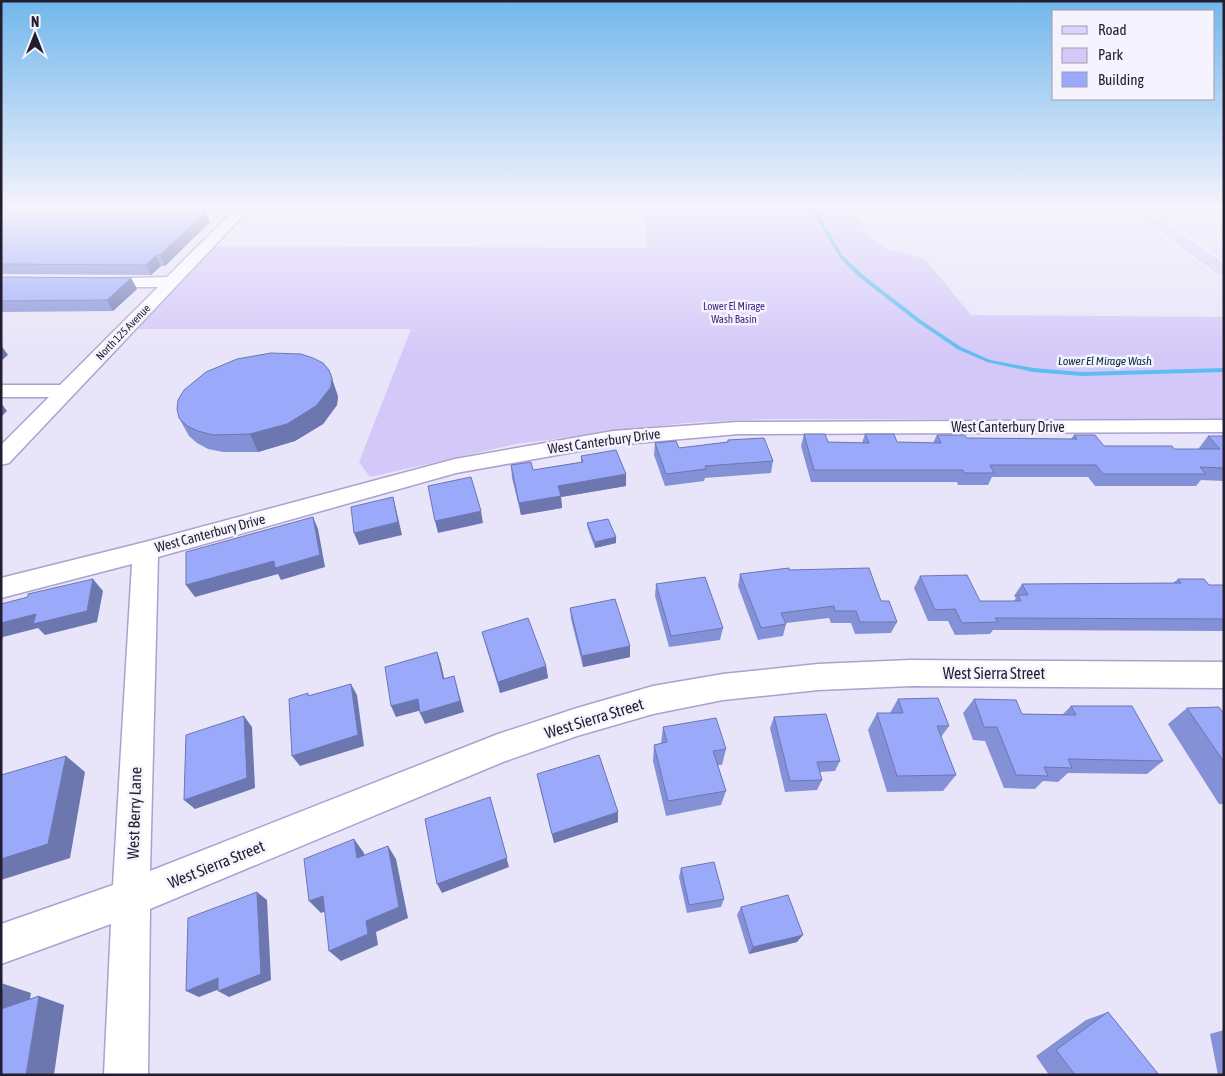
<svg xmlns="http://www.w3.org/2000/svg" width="1225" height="1076" font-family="'Asap Condensed',sans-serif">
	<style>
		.green { fill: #d4c8f9 }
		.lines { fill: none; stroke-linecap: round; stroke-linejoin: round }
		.stream { fill: #5ebcf1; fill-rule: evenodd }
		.minor-casing { stroke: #aca0d0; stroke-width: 3 }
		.major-casing { stroke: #fff; stroke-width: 2 }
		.minor { fill: #fff; fill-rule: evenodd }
		.major { fill: #ddd1ff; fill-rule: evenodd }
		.wall { fill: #8591d7 }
		.shaded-wall { fill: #6c76af }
		.building { fill: #9ba9fa; stroke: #6c76af }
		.labels { text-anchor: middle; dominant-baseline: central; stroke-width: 5; stroke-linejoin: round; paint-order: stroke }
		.far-park-label { font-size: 11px; fill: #492582; stroke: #f5f3fd }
		.far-street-label { font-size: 11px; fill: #221d2f; stroke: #f5f3fd }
		.far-water-label { font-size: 12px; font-style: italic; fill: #032e43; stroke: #f5f3fd }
		.street-label { font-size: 14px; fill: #221d2f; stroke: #f5f3fd }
		.near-street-label { font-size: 16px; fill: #221d2f; stroke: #f5f3fd }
	</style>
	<rect width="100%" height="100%" fill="#e8e4f9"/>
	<path class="green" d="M644,206h205l22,32 18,12 35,8 47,57 253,2v102h-457l-83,4 -169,21 -145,33 -11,-15 52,-133h-276l80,-83 432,2z"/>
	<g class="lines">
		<path class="stream" d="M809,206h4l30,50 20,19 58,45 40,27 29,13 43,8 49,4 142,-4v4l-142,4 -49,-4 -46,-10 -30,-13 -40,-27 -58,-45 -19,-19z"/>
		<defs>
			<g id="minor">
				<path d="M238,206h14l-243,257 -8,2v-20l48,-48h-48v-12h59l98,-98h-59l-6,-2 -2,-3 2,-3 74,-2z"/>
				<path d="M1224,420v12l-486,2 -125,11 -157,28 -298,84 -8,314 348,-137 79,-26 76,-22 70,-12 95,-10 93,-4 313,2v26l-313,-2 -93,4 -95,10 -70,14 -76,22 -74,26 -353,147 -2,166h-44l7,-151 -110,40v-40l112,-39 19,-321 -131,34v-20l144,-36 310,-83 158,-28 125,-9z"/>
			</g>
			<path id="major" d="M1126,206h16l82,57v13l-6,-1z"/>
		</defs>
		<use href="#minor" class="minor-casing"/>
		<use href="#major" class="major-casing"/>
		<use href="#minor" class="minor"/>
		<use href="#major" class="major"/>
	</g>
	<g class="wall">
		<path d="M1,206h226l-5,4 -221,1z"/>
		<path d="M1,212l209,10 -45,44h-4l-10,9 -150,-1z"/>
		<path d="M1,277l130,1 6,11 -24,22 -112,1z"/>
		<path d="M338,396l-1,9 -14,19 -28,17 -37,11h-35l-15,-3 -11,-6 -8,-7 -10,-18z"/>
		<path d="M804,434l24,8 34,1 3,-9 32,8 36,1 4,-8 29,3 105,1 3,-4 30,11 70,3h25v-1l9,-12h16v45l-23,-1 -5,6h-101l-7,-9h-96l-4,8h-30l-1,-3h-146l-10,-36z"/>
		<path d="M728,440l45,21 -2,12 -66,5 -1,3 -39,5 -11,-31 1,-12 24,5 48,-6z"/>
		<path d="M581,456l45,30 -65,11 1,11 -41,7 -9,-37 -1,-13 22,5 48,-8z"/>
		<path d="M587,523l29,14v6l-21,5 -7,-19z"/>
		<path d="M789,570l92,31 16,21 -6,11 -36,1 -4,-11h-20l-2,-5 -43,5v1l-3,12 -25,4 -20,-54 2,-12z"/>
		<path d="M920,576l60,25h34l2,-3 -2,-2 8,-12 151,-1 5,-4 31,6h15v46l-231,-1 -3,4 -35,1 -7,-14h-20l-14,-33z"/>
		<path d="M656,584l67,44 -3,12 -51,7 -14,-51z"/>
		<path d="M570,608l60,49 -47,10 -12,-48z"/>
		<path d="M482,632l64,34 2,12 -48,15 -15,-50z"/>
		<path d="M898,699l51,27 -8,11 15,38 -13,16 -56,1 -19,-62 9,-17h13z"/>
		<path d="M974,699l48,15h41l8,-8 92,55 -16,13 -79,-1 -10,9 -15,-1 -8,8 -31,-1 -19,-47 -12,-1 -10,-27z"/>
		<path d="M1187,708l37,6v90h-5l-51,-80z"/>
		<path d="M774,717l66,44 -5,10 -15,1 2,8 -5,10 -32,2 -15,-64z"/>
		<path d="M663,727l63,22 -4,16h-4l8,26 -5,14 -55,11 -13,-55 1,-16 7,-2z"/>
		<path d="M537,774l81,38v10l-64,21 -15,-59z"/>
		<path d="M681,868l43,31 -3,8 -34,6 -8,-36z"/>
		<path d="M741,907l56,35 -48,12 -12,-39z"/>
		<path d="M1108,1012l51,63h-110l-13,-19 50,-36z"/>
		<path d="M1224,1030v45h-6l-8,-41z"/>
	</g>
	<g class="shaded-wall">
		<path d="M220,206h7l-5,4z"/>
		<path d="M206,212l4,10 -45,44 -5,-11z"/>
		<path d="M156,255l5,11 -10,9 -5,-10z"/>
		<path d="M131,278l6,11 -24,22 -6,-11z"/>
		<path d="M1,345l7,10 -7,6z"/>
		<path d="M329,370l9,26 -1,9 -14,19 -28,17 -37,11 -8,-18z"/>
		<path d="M1,403l6,8 -6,6z"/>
		<path d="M626,474v12l-65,11 1,11 -41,7 -2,-12 39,-17z"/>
		<path d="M393,497l3,12 6,26 -43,10 -5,-12z"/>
		<path d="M481,511l2,12 -45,10 -3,-12z"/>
		<path d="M313,517l5,12 7,38 -44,13 -3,-6 -83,23 -9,-12z"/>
		<path d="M616,537v6l-21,5v-6z"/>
		<path d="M93,579l10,12 -6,31 -52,13 -7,-7 -35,9 -2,5v-19z"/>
		<path d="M630,646v11l-47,10 -1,-11z"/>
		<path d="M437,652l4,12 6,26 -4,-11z"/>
		<path d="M546,666l2,12 -48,15 -2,-11z"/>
		<path d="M454,676l10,36 -39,12 -5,-11z"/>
		<path d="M351,684l6,11 7,51 -64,20 -8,-10z"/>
		<path d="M418,699l4,11 -26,7 -5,-11z"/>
		<path d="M244,716l8,11 3,61 -60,21 -11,-9z"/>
		<path d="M66,756l19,16 -15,86 -69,22v-21z"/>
		<path d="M490,797l19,70 -67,26 -5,-9z"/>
		<path d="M618,812v10l-64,21 -2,-9z"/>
		<path d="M354,839l10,14 3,18 -10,-13z"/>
		<path d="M388,846l8,13 12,59 -32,14 2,13 -37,16 -12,-10 37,-30z"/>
		<path d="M257,892l10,8 4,80 -42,17 -11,-6z"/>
		<path d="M323,896l12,12 -14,5 -12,-12z"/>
		<path d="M803,935l-6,7 -48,12 4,-7z"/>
		<path d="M218,978l12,7 -31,12 -13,-6z"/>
		<path d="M4,984l27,9 -5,26 -25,-8v-13z"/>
		<path d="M39,996l25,9 -10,70h-28z"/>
	</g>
	<g class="building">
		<path d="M1,212h205l-46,43h-4l-10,10 -145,-1z"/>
		<path d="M1,277l130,1 -24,22 -106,1z"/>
		<path d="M271,353l30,1 12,4 10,5 6,7 3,8 -1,9 -15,19 -29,18 -37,10 -37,1 -15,-4 -11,-5 -8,-8 -2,-9 1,-9 6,-10 22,-18 31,-13z"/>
		<path d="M804,434h21l3,8 41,1 -4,-9h29l3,8 44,1 -4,-8h28l1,3 111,1 -3,-4h21l9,11h68l2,3h46l-12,-13h16v32l-24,-1 6,7h-103l-7,-9h-106l4,8h-30l-1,-3h-149z"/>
		<path d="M764,438l9,23 -68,5 1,3 -40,5 -11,-31 21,-2 3,7 49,-6v-2z"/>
		<path d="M616,450l10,24 -68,12 3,10 -42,7 -8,-38 20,-3 2,8 50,-8 -2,-6z"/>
		<path d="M471,477l10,34 -46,10 -7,-35z"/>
		<path d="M393,497l5,25 -44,11 -3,-26z"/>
		<path d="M313,517l7,38 -45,13 -1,-7 -88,24v-33z"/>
		<path d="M608,519l8,18 -21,5 -8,-19z"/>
		<path d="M789,568v2l80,-2 12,33h8l8,21h-37l-4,-11h-21l-1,-5 -53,7 5,11 -25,4 -21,-54z"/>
		<path d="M967,575l13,26h41l-3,-6h10l-6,-11 159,-1 -3,-4h26l5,6h15v34l-229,-1 3,4 -36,1 -7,-14 -20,1 -15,-34z"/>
		<path d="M705,577l18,51 -52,8 -15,-52z"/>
		<path d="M93,579l-6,32 -54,13 3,-10 -35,9v-19l27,-7v-3z"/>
		<path d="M615,599l15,47 -48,10 -12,-48z"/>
		<path d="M528,618l18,48 -48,16 -16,-50z"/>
		<path d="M437,652l6,27 11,-3 6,25 -40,12 -2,-14 -27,7 -6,-39z"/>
		<path d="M351,684l7,51 -66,21 -3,-57 19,-6v3z"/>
		<path d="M938,698l11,28h-12l19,49 -59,1 -20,-63h26l-5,-14z"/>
		<path d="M974,699l42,1 6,14 54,1 -5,-9h61l31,55 -95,-2 4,9 -28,-1 4,9 -32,-1 -19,-48h-13z"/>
		<path d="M1219,707l5,7v48l-37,-54z"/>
		<path d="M826,714l14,47 -23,1 5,18 -32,1 -16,-64z"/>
		<path d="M244,716l3,62 -63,22 2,-65z"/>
		<path d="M716,718l10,31 -13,2 13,40 -58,10 -14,-56 13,-3 -4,-15z"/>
		<path d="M599,755l19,57 -66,22 -15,-60z"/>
		<path d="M66,756l-18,88 -47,15v-84z"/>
		<path d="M490,797l17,61 -70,26 -12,-65z"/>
		<path d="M354,839l3,19 31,-12 11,61 -33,14 2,13 -39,17 -6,-55 -14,5 -5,-42z"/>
		<path d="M714,862l10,37 -35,6 -8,-37z"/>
		<path d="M257,892l4,82 -43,17v-13l-32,13 2,-73z"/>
		<path d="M788,895l15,40 -50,12 -12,-40z"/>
		<path d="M4,984l-3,14v-13z"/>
		<path d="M39,996l-13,79h-25v-66z"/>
		<path d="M1108,1012l51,63h-84l-19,-25z"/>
	</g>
	<linearGradient id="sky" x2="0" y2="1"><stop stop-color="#71b7ec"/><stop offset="0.58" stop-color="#f5f3fc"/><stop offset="1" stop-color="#f5f3fc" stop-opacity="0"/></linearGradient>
	<rect width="1225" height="356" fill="url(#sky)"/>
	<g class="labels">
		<g class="far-park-label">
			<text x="734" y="306">Lower El Mirage<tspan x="734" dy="13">Wash Basin</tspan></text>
		</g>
		<g class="far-street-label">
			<text transform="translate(123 332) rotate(-46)">North 125 Avenue</text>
		</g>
		<g class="far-water-label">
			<text x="1105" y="361">Lower El Mirage Wash</text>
		</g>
		<g class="street-label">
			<text x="1008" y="427">West Canterbury Drive</text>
			<text transform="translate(604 441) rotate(-8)">West Canterbury Drive</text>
			<text transform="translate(210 533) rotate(-15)">West Canterbury Drive</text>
		</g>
		<g class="near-street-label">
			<text x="994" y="673">West Sierra Street</text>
			<text transform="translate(594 718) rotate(-17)">West Sierra Street</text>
			<text transform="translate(134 813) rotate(-88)">West Berry Lane</text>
			<text transform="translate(216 864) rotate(-22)">West Sierra Street</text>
		</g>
	</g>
	<rect width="1225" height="1076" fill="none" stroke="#221d2f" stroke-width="5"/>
	<rect x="1052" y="10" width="162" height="90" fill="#f5f3fd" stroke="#a19dab"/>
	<rect x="1062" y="26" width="25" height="8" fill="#ddd1ff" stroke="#a19dab"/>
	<text x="1098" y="35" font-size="15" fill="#221d2f">Road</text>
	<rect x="1062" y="48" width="25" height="15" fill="#d4c8f9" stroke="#a19dab"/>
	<text x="1098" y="60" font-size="15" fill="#221d2f">Park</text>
	<rect x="1062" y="72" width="25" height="15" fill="#9ba9fa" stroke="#a19dab"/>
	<text x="1098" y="85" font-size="15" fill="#221d2f">Building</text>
	<g transform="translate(35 35)" stroke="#f5f3fd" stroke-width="4" paint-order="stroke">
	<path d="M0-4L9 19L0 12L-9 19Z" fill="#221d2f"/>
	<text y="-8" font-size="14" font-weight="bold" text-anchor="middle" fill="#221d2f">N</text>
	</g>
</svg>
